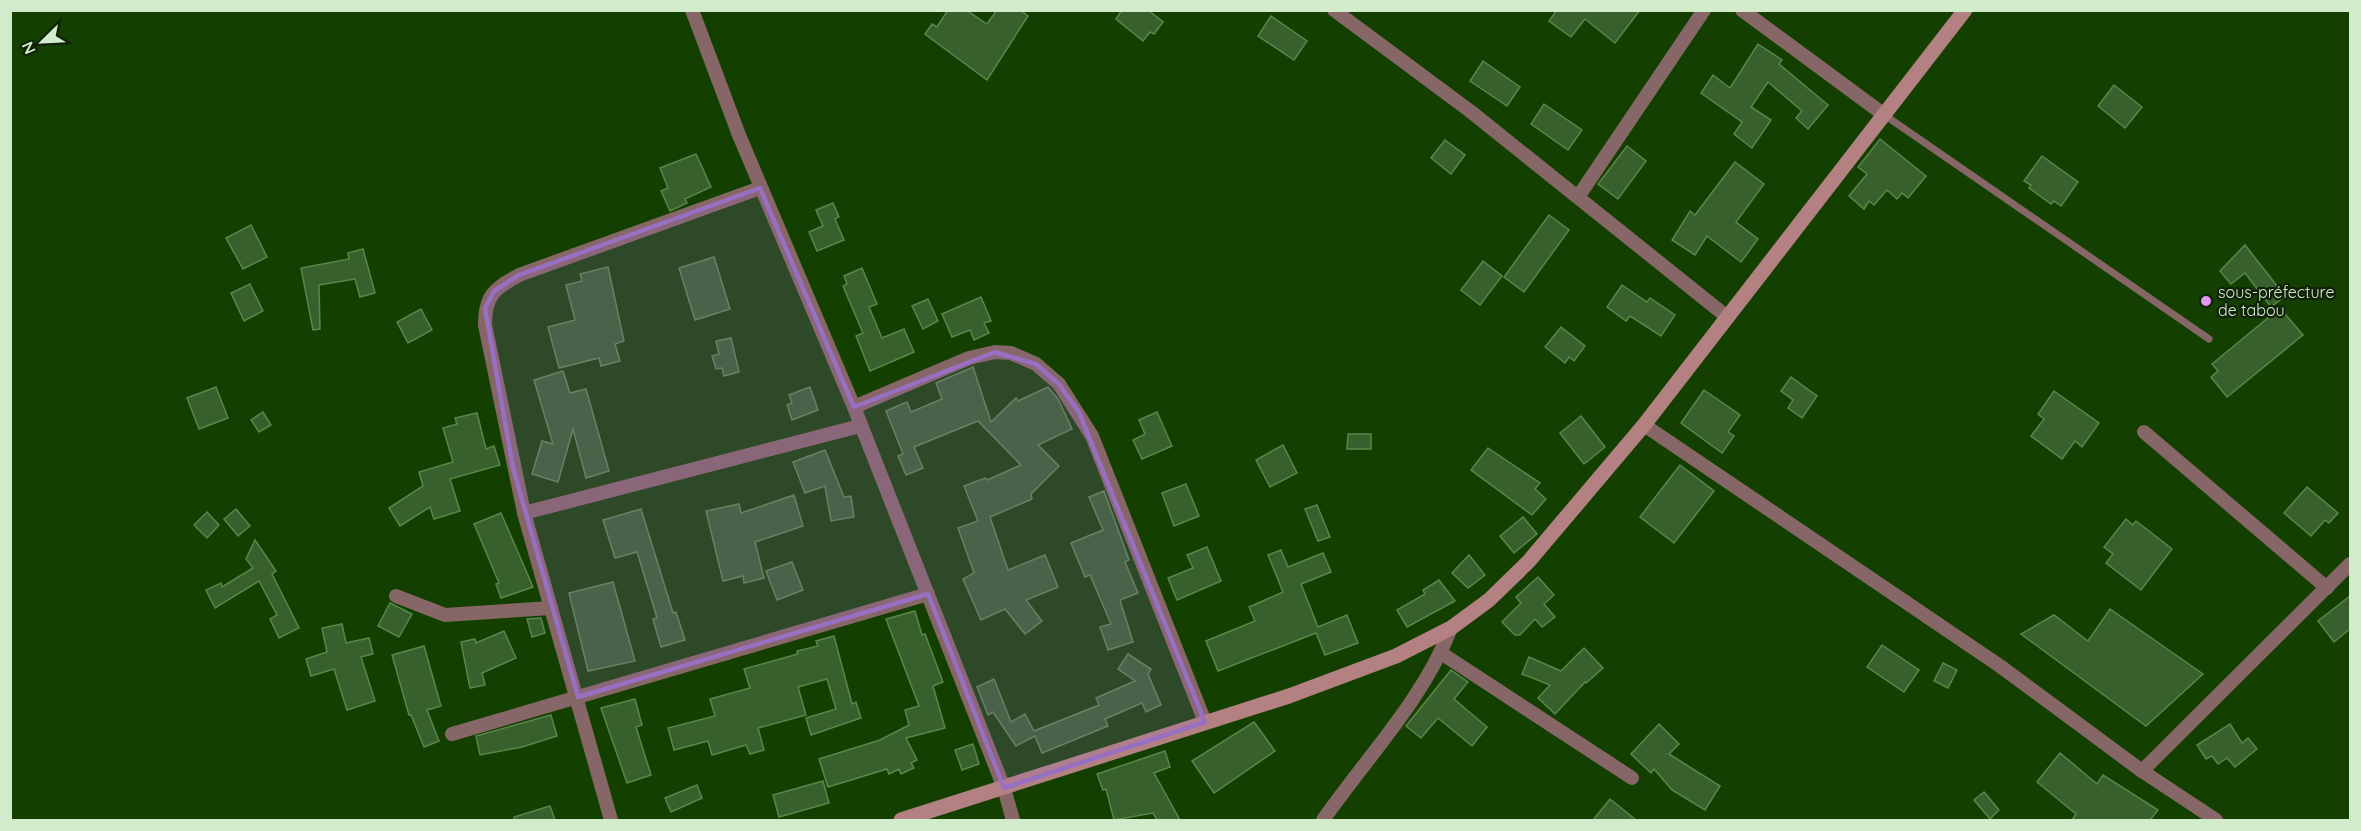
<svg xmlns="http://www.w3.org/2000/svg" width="2361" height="831" font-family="Quicksand,sans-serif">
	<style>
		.building { fill: #38602c; stroke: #59874b; stroke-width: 1.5 }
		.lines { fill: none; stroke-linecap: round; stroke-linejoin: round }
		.lane { stroke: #866666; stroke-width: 7 }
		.street { stroke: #866666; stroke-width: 14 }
		.secondary { stroke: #b38181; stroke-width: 15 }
		.marked { fill: #996fc3; fill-opacity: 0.2; stroke: #996fc3; stroke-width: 4.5; stroke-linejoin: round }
		.poi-dot { fill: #de98f2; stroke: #0f2209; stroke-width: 2 }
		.labels { text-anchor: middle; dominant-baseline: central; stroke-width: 4.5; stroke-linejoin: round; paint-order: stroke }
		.poi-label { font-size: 16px; fill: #d2ebca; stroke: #0f2209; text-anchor: start }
	</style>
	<rect width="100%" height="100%" fill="#134001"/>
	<g class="building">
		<path d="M948,10h18l21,14 10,-14h23l8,6 -41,64 -62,-46 7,-10 5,3z"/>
		<path d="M1122,10h26l15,12 -9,12 -4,-2 -7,9 -27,-22z"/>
		<path d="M1557,10h83l-25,33 -30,-24 -14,18 -22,-16z"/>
		<path d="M1271,16l36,25 -13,19 -36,-24z"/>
		<path d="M1758,44l24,16 -3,4 49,41 -20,24 -12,-11 6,-7 -34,-29 -17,25 20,13 -19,28 -18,-14 8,-12 -41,-29 12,-18 17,13z"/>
		<path d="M1483,61l37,26 -13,19 -37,-25z"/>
		<path d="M2114,85l28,22 -17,21 -27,-22z"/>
		<path d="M1544,104l38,26 -14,20 -37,-26z"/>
		<path d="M1880,139l46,37 -18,22 -6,-5 -5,6 -10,-9 -13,15 -5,-4 -5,8 -15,-13 18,-22 -9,-7z"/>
		<path d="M1445,140l20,15 -14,19 -20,-16z"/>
		<path d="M1627,146l19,15 -28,38 -20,-15z"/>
		<path d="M696,154l15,33 -26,12 2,4 -17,8 -9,-20 7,-3 -8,-20z"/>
		<path d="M2042,156l36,26 -17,24 -7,-5 -3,3 -22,-16 2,-3 -7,-4z"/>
		<path d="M1735,162l29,22 -28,38 22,17 -17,23 -34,-26 -12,19 -23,-15 18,-29 5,4z"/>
		<path d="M833,203l6,14 -4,2 9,21 -27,11 -8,-19 14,-6 -7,-16z"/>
		<path d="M1549,215l20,15 -45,62 -20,-15z"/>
		<path d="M251,225l16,32 -24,12 -17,-31z"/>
		<path d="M2245,245l40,51 -14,11 -26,-34 -14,11 -11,-13z"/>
		<path d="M363,249l12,44 -15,4 -5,-18 -36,6 1,44 -7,1 -12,-62 48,-9 -1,-6z"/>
		<path d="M714,257l16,52 -35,11 -16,-52z"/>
		<path d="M1483,261l19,15 -22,29 -19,-15z"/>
		<path d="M608,267l16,74 -9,3 5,17 -19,5 -2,-8 -40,10 -11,-41 27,-7 -9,-35 16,-4 -2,-7z"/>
		<path d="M862,268l15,36 -8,3 13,31 22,-9 10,23 -44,19 -14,-35 7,-3 -20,-47 4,-2 -3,-8z"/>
		<path d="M250,284l13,27 -19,10 -13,-28z"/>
		<path d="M1622,285l25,17 3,-4 25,17 -14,21 -31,-20 -4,5 -19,-14z"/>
		<path d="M981,297l10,24 -7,2 5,10 -15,7 -4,-10 -18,7 -10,-23z"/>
		<path d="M928,299l10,22 -15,8 -11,-23z"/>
		<path d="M2280,308l23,27 -76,62 -16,-20 7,-6 -6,-7z"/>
		<path d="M421,309l11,21 -24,13 -11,-21z"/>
		<path d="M1561,327l24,19 -11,15 -5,-4 -4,6 -20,-16z"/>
		<path d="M731,338l8,34 -15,4 -2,-8 -6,1 -4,-13 7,-2 -3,-13z"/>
		<path d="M973,367l18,55 25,-24 2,3 30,-14 10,12 14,30 -34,16 21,21 -28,28 1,5 -42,18 18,53 37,-15 13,32 -32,13 16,21 -17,13 -20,-25 -24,11 -18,-41 11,-6 -16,-45 20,-7 -14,-35 21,-8 2,2 34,-15 -43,-44 -64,26 9,21 -17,7 -8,-19 5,-2 -17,-43 21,-9 4,10 31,-13 -6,-16z"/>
		<path d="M563,371l7,22 16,-4 23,82 -23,7 -13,-49 -15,53 -26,-8 10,-33 11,3 -19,-64z"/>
		<path d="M1791,377l26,19 -15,22 -14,-10 5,-8 -12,-9z"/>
		<path d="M216,387l12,31 -29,11 -12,-31z"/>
		<path d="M810,387l8,23 -26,10 -5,-15 5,-2 -3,-8z"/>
		<path d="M1704,390l36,25 -12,17 6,4 -12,17 -41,-30z"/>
		<path d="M2054,391l45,32 -17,24 -7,-6 -13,18 -31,-23 13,-17 -6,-5z"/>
		<path d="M263,412l8,13 -12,7 -8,-12z"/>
		<path d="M1157,412l15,34 -30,13 -9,-19 12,-6 -6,-14z"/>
		<path d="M477,413l9,36 8,-3 6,19 -50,14 10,32 -26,8 -4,-12 -30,19 -11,-18 34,-22 -4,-14 34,-10 -10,-34 14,-4 -2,-6z"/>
		<path d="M1581,416l24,31 -21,17 -24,-31z"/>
		<path d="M1348,434h23v15h-24z"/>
		<path d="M1283,445l14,28 -27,14 -14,-27z"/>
		<path d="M1488,448l52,35 -5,6 11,10 -14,16 -61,-45z"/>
		<path d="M825,450l19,47 7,-1 3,21 -23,4 -6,-35 -20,7 -12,-31z"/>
		<path d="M1680,465l34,26 -40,52 -34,-26z"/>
		<path d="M1186,484l13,32 -25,10 -12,-33z"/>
		<path d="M2307,487l31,26 -9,10 -4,-3 -14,16 -27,-23z"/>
		<path d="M1104,491l25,69 -4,2 13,31 -18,7 13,42 -25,8 -8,-23 11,-3 -21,-49 -5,2 -14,-34 32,-13 -14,-33z"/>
		<path d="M794,495l9,31 -48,16 9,36 -20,5 -1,-7 -20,5 -17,-70 33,-7 2,9z"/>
		<path d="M1317,505l13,32 -12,4 -13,-32z"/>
		<path d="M236,509l14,17 -12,10 -14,-17z"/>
		<path d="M641,509l32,104 3,-1 9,28 -24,7 -8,-28 4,-1 -20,-66 -22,6 -12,-38z"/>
		<path d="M207,512l12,13 -12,13 -13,-13z"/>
		<path d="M501,513l32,74 -32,11 -5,-14 3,-1 -25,-59z"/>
		<path d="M1523,517l14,17 -23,19 -14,-17z"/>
		<path d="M2126,519l7,6 3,-4 36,28 -31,41 -35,-27 7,-9 -9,-7z"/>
		<path d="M255,540l21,31 -4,3 27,54 -20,10 -9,-19 7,-4 -18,-34 -44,27 -9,-18 15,-7 1,4 31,-19 -7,-9z"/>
		<path d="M1207,547l14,34 -44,19 -9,-22 25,-10 -6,-13z"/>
		<path d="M1281,550l7,17 35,-14 8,19 -30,12 17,43 29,-12 11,28 -33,12 -9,-22 -98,38 -12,-30 49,-20 -6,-14 34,-15 -15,-37z"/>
		<path d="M1469,555l16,20 -17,13 -16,-15z"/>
		<path d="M792,562l11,28 -26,10 -11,-29z"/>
		<path d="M1538,577l16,18 -10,9 11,13 -13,10 -7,-8 -15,16h-5l-13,-13 19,-19 -5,-6z"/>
		<path d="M1439,580l16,21 -48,26 -10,-17 28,-16 -2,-4z"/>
		<path d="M613,582l22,79 -47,10 -19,-78z"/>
		<path d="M2350,596v33l-16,13 -16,-21z"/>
		<path d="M390,603l22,11 -13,23 -21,-11z"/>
		<path d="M2110,609l93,65 -57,52 -125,-92 33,-19 34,26z"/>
		<path d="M915,611l7,24 3,-1 18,48 -10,4 12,42 -39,10 11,22 -6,3 3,5 -13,6 -2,-5 -10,5 -2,-5 -59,18 -9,-28 61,-19 29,-15 -4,-15 14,-4 -33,-87z"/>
		<path d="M541,618l4,15 -13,4 -5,-18z"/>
		<path d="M342,624l4,19 23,-5 4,16 -12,3 14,44 -28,9 -13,-41 -23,7 -5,-17 21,-7 -5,-24z"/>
		<path d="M504,631l12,27 -34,15 3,12 -15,3 -9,-46 14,-3 1,4z"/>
		<path d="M834,636l18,68 4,-2 5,16 -50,17 -5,-17 30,-9 -9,-30 -29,8 8,28 -48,13 6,22 -14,4 -4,-9 -34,10 -4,-14 -34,9 -6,-22 47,-12 -5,-17 40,-11 -6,-19 54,-15 -1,-3 21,-5 -2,-5z"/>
		<path d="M1882,645l37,25 -15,22 -37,-25z"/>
		<path d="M424,646l17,60 -14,4 12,31 -15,6 -13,-32h-2l-17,-60z"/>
		<path d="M1584,648l19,20 -17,15 -1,-1 -30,32 -17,-16 12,-13 -28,-11 7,-17 32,14z"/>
		<path d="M1128,654l23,15 -3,5 13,31 -15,7 -4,-9 -37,16 3,7 -66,27 -7,-17 -19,10 -23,-34 -5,3 -11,-28 17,-8 17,43 14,-8 9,17 65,-26 -3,-7 39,-17 -17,-12z"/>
		<path d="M1943,663l14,7 -9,18 -14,-7z"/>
		<path d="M1451,670l17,12 -14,17 33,28 -15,19 -34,-28 -17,20 -15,-12z"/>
		<path d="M635,699l7,26 -6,2 15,48 -24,8 -26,-75z"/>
		<path d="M551,715l6,21 -35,11 -42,8 -4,-19z"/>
		<path d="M1254,722l21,29 -61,42 -22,-32z"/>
		<path d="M1659,724l20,20 -10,10 51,32 -15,24 -33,-20 -18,-21 -3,4 -20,-19z"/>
		<path d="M2230,724l12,19 6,-5 9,11 -22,18 -8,-9 -9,6 -6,-8 -6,3 -9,-14z"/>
		<path d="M973,744l6,20 -17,6 -7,-20z"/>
		<path d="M1165,751l5,16 -16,6 26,47h-23l-4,-7 -39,7 -8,-31 -3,1 -6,-16z"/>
		<path d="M2060,753l37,31 6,-9 55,35 -8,10h-78l4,-6 -39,-32z"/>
		<path d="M823,781l6,22 -50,14 -6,-22z"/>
		<path d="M697,785l5,13 -31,14 -6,-14z"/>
		<path d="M1984,792l15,18 -9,9 -16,-19z"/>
		<path d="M1610,799l26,21h-43z"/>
		<path d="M550,806l5,14h-41v-3z"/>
	</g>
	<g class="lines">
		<path class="lane" d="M1883,114l326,225"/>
		<g class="street">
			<path d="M692,10l47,125 115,272 150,381 9,32"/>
			<path d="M1334,10l136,101 256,205"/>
			<path d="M1742,10l141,104"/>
			<path d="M1578,197l126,-187"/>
			<path d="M854,407l115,-49 26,-6 16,1 25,11 23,20 33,52 113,286"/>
			<path d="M1644,425l356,241 142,105 74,49"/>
			<path d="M2144,432l183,156"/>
			<path d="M524,513l336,-87"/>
			<path d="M396,596l49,19 106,-7"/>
			<path d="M1441,653l191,125"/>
			<path d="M452,734l476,-140"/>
			<path d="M2142,771l208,-207"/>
			<path d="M611,820l-87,-307 -39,-188c0,-30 9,-36 34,-50l241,-87"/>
			<path d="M1323,820c44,-63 100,-120 128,-192"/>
		</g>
		<path class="secondary" d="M901,820l388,-124 107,-40 55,-28 38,-28 40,-39 115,-136 321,-415"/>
	</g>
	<path class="marked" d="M760,188l94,219 141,-55 41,12 23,20 20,28 126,310 -201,66 -76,-194 -350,103 -65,-229 -28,-160 9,-17 25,-16z"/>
	<circle class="poi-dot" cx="2206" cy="301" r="6"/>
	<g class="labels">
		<g class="poi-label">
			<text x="2218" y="292">sous-préfecture<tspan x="2218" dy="18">de tabou</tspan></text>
		</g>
	</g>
	<rect width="2361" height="831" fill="none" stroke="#d2ebca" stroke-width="24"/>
	<g transform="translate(42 42) rotate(246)" stroke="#0f2209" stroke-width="4.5" paint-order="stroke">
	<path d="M0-4.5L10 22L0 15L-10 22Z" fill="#d2ebca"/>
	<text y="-9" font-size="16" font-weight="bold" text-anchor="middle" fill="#d2ebca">N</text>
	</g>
</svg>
